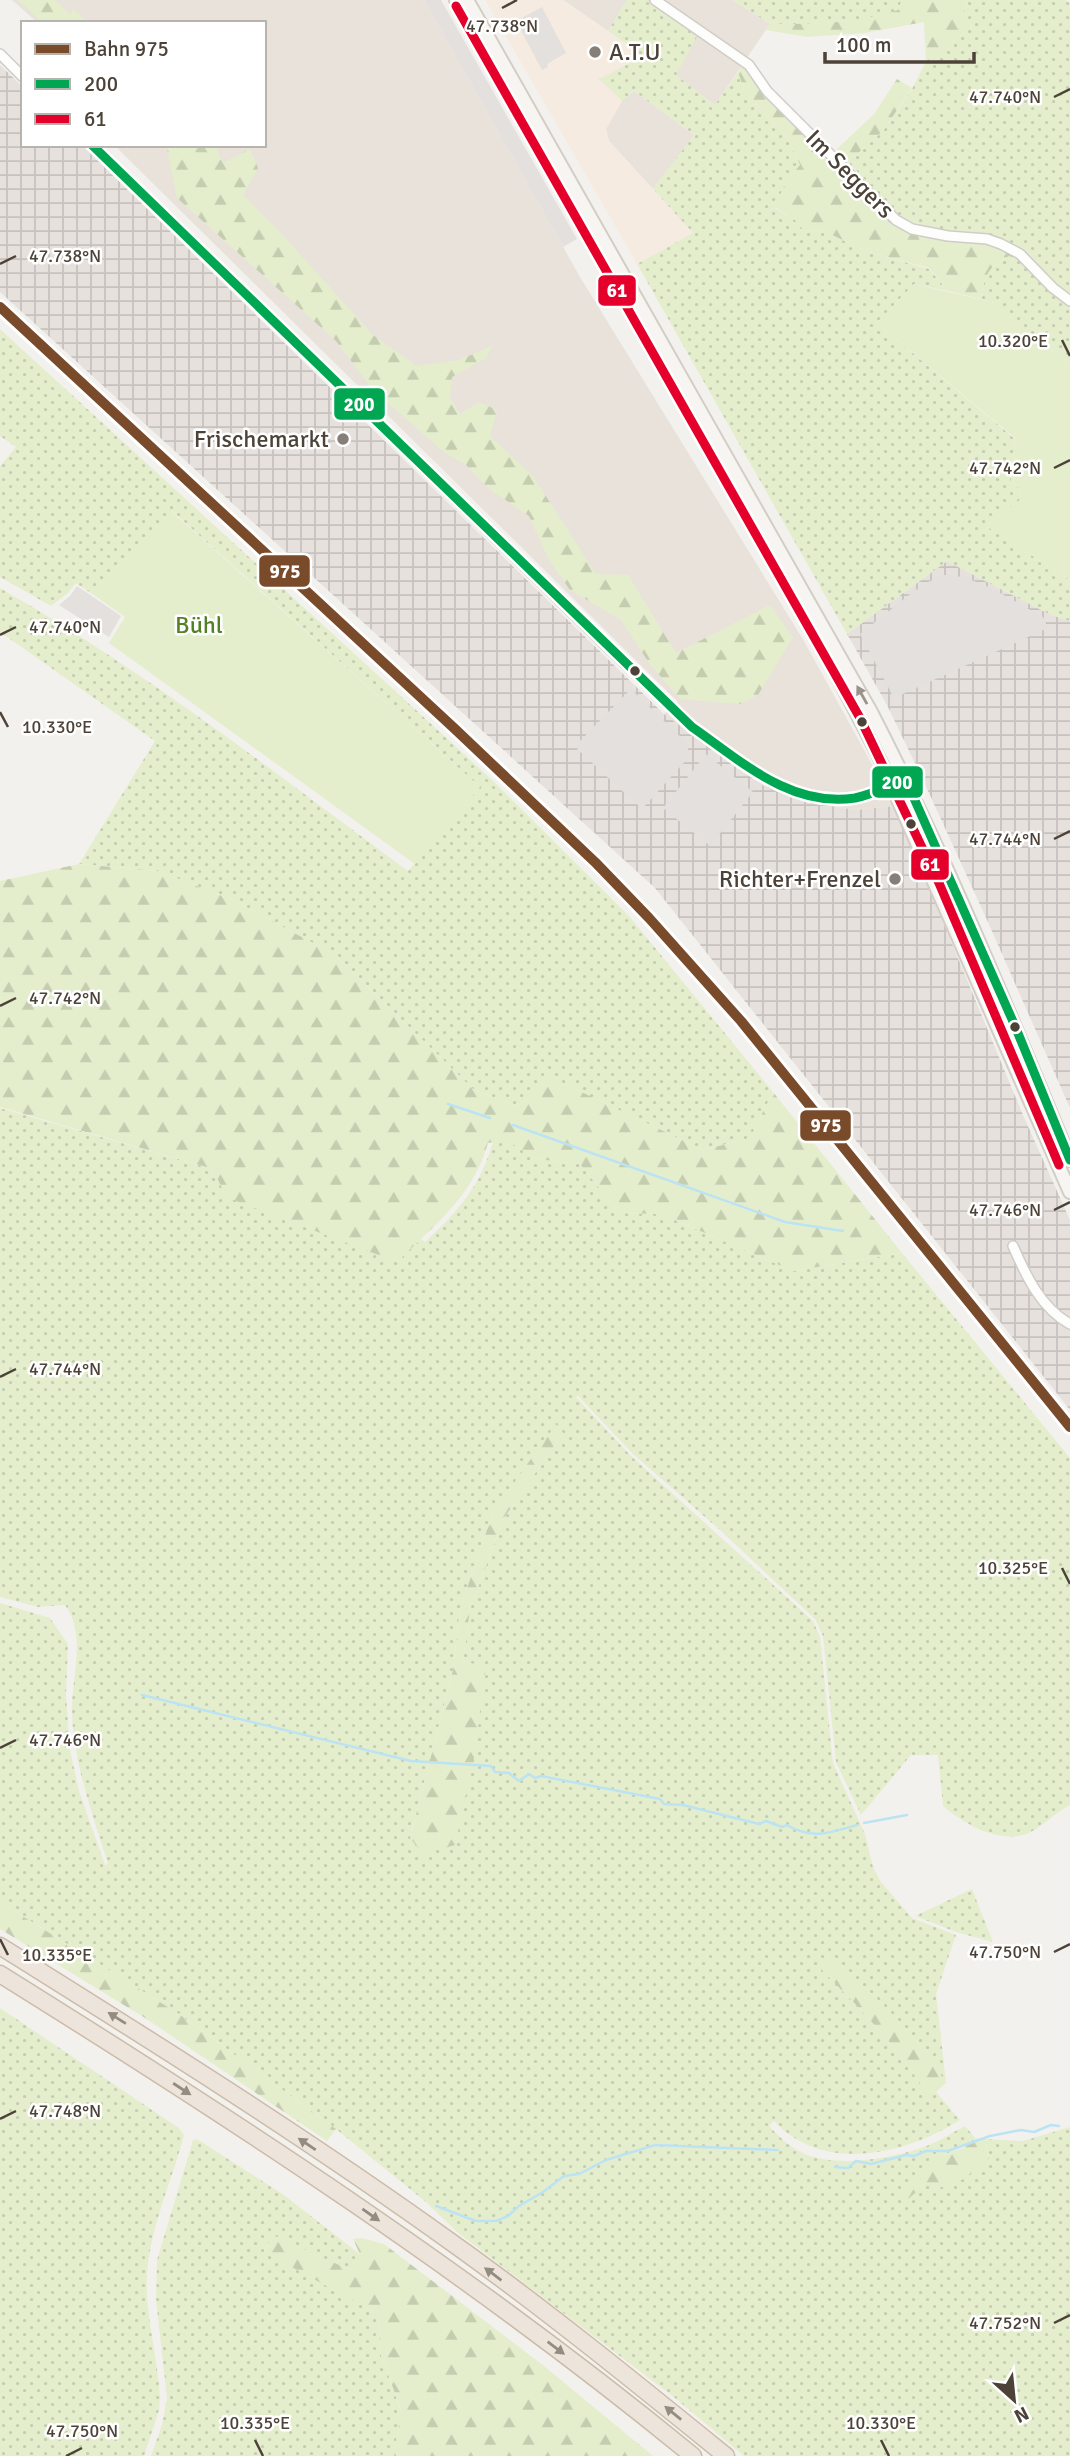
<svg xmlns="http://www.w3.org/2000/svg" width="1070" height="2456" font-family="Signika,sans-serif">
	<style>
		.residential { fill: #e8e2db }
		.commercial { fill: #f6ebe1 }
		.industrial { fill: url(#industrial-grid) }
		.grass { fill: url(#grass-dots); fill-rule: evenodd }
		.forest { fill: url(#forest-firs) }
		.garden { fill: #e4eecd }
		.parking { fill: #e3e0dd }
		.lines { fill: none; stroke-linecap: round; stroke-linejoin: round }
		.stream { stroke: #bce3f3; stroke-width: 2.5 }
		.minor-casing { stroke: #d0ccc8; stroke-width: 12 }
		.secondary-casing { stroke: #d3cec5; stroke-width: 16 }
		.motorway-casing { stroke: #ccbba8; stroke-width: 19 }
		.minor { stroke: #fdfdfc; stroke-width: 9 }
		.secondary { stroke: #f7f5f1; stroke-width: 12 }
		.motorway { stroke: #ede5db; stroke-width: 16 }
		.bus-1-casing { stroke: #fff; stroke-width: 14 }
		.bus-2-casing { stroke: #fff; stroke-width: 14 }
		.bus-1 { stroke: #00a651; stroke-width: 9 }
		.bus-2 { stroke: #e4002b; stroke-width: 9 }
		.rail-1-casing { stroke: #fff; stroke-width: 16 }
		.rail-1 { stroke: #7a4b2a; stroke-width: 10 }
		.oneway { fill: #99938b }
		.oneway2 { fill: #948b81 }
		.ticks { fill: none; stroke: #4c4238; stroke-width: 2.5 }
		.poi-dot { fill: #867f78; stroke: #fff; stroke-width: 2.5 }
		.bus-dot { fill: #4c4238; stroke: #fff; stroke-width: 2.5 }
		.labels { text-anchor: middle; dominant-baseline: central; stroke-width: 5; stroke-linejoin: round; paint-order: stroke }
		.poi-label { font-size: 24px; fill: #4c4238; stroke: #fff; text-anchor: end }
		.street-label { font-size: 24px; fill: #4c4238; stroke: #fff }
		.park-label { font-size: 24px; fill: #538226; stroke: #fff }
		.ticks-label { font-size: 18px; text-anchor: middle; fill: #4c4238; stroke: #fff; stroke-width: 5; stroke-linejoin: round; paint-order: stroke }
		.line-badge { stroke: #fff; stroke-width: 2.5 }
		.badge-label { font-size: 19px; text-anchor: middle; font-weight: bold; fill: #fff }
	</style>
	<defs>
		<pattern id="industrial-grid" width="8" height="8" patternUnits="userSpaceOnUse" patternTransform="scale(1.75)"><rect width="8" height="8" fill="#e6e1dd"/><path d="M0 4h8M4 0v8" fill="none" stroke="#c7c2be"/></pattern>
		<pattern id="grass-dots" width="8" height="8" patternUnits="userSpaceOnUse" patternTransform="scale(1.75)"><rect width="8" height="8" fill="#e4eecd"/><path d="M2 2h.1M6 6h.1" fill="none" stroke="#c5cdb1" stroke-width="1.8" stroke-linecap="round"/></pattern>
		<pattern id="forest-firs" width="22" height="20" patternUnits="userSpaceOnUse" patternTransform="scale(1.75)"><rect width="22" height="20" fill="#e4eecd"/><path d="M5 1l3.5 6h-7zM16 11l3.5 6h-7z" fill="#c5cdb1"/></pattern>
	</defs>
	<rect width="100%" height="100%" fill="#f3f1ee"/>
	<g class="residential">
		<path d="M12,0h412l156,277 224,364 91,165 -39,4 -52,-8 -39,-15 -101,-73 14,-12 -564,-557h150v-122h-226z"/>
		<path d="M563,0h64l-19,31z"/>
		<path d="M647,0h86l37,24 -55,81 -40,-30z"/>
		<path d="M634,91l60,44 -41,54 -44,-48 -3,-12 16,-28z"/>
	</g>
	<path class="commercial" d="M485,0h78l80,56 -44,23 23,22 -16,28 3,12 84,92 -56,31z"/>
	<g class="industrial">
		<path d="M0,65l23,22v58h59l582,569 101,73 39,15 52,8 39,-4 128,309 47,105v190l-415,-522 -655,-596z"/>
		<path d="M947,561l102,53 21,7v487l-83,-188 -64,-140 -36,-75 -40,-71z"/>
	</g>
	<g class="grass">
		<path d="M627,0h20l52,33 -23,42 39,30 23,-33 7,20 43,46 12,27 -14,16 -11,27 20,12 9,11 16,-2 45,22 64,18 19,22 -34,-7 -37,39 138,116 -4,43 8,6 1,12 -34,26 84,54v41l-21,-7 -102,-53 -100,73 -210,-370 56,-31 -40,-44 41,-54 -60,-44 -12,10 -23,-22 44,-23 -35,-25z"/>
		<path d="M733,0h169l-4,10 -30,10 -55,4h-43z"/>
		<path d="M968,0h98l4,3v292l-15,-8 -32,-35 -111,-30 -13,-7 -51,-53 35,-31 29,-42 14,-28 46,-34 -10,-13z"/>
		<path d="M1013,254l57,52v58l-78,-62 -11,-3c4,-27 8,-33 32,-45z"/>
		<path d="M0,329l489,448 140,139 144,176 -23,46 -47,12 -152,-72 -34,29 -44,-18 -138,-134 -102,-55 -75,-29 -79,-7 76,-123 -155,-109v-44c144,82 275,185 408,283l72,-84 -308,-276 -81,82 -15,-10 -8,10 -17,13 -51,-29v-111l16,-19 -16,-11z"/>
		<path d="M0,1108l213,61 184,93 24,-23 4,3c33,-31 55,-55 68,-100l14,-2 29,19 44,5 39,49 42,1 132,57 109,-18 168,205v347c-14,7 -28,22 -41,28 -29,12 -65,-9 -86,-27l-5,-51h-27l-50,60 -25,-53 -13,-126 -8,-17 -94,-88 -88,-77 -55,-58 -2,1 55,59 182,165 7,16 13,126 32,71 8,33 8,15 31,36 44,17 -20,59 10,89c-32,-51 -71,-88 -117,-127l-8,13 43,44 33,38 29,40 10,1 24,28c-55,35 -137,54 -186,1l-5,5c10,11 21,21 34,27 32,15 85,6 118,-5 15,-5 29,-14 44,-22l10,12c-18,17 -38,13 -52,31l4,14 62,-25 -4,-19 38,2 47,-14v329h-326l-69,-58 -218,-166 -31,-30 -90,-73 -157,-115 -179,-112v-299l50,15 18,26 -2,51 4,55 9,41 26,74 3,-1c-15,-49 -33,-95 -36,-148 -2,-36 16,-80 -7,-111l-27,2 -38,-10zM563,1433l-59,85 -34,91 -7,52 23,7 -76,169 43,-167 7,-61 33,-97z"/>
		<path d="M972,1889l21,53 -37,-10 -41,-16z"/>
		<path d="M0,2008l179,120 5,7c-12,46 -34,92 -37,140 -2,41 11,82 13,123l-1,12 -15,46h-144z"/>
		<path d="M197,2139l87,56 77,60 2,6 -13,9 -77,-34 -9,15 114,63 2,38 21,59 -7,45h-243l11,-31 5,-27 -11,-98 1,-40 36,-120z"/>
	</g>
	<g class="forest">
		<path d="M18,0h37l16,15 2,-6 15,14h-45z"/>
		<path d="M902,0h66l-6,14 10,13 -46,34 -2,-39 -59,11 -58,4 -41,-7 4,-6c45,0 84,0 128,-14z"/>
		<path d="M742,64l64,74 61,57 27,27 92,20 27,12c-24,12 -28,18 -32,45l-33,-8 -19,-23 -64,-17 -45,-22 -16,2 -9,-11 -20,-13 11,-26 14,-16 -12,-27 -43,-46 -7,-20z"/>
		<path d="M897,79l15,9 -29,43 -35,31 -11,-13 37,-35z"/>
		<path d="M164,145h51l8,18 27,-14 8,19 -15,27 36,36 94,104 44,31 43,-6 33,-15 -7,13 -34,19 -2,21 10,16 19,-12 18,8 -7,26 43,40 63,98 32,1 48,78 94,-48 23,32 -35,58 -18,9 -60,-5 -31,-36 -28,-43 -51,-30 -21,-30 -20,-44 -41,-28 -22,-23 -22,-13 -71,-62 -37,-49 -159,-143 -10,-50z"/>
		<path d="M79,864l79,7 75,29 102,55 138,134 44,18 33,-30 153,73 47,-12 23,-46 129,161 -109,18 -132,-57 -42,-1 -39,-49 -44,-5 -29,-19 -19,3c-15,53 -53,82 -91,119l-171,-65 -13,-28 -213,-62v-226z"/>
		<path d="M556,1424l7,9 -59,85 -34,91 -7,52 23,6 -13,97 -18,81 -32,9 -13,-16 43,-168 7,-61 33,-97z"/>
		<path d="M0,1902l179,112 157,115 -9,12 -182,-123 -145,-89z"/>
		<path d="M829,1955c45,40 85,76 117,128l-10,9 -10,-1 -29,-40 -33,-38 -43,-44z"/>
		<path d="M975,2138l10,1 4,19 -25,21 -25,9 -12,-5 -19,16 -9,-1 31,-39 34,-11z"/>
		<path d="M273,2235l77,35 13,-9 -10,-22 9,-1 22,6 160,122 109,90h-259l7,-46 -21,-58 -2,-38 -114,-62z"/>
	</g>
	<g class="garden">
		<path d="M914,284l78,18 78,62v216l-84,-54 34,-26 -1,-12 -8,-6 4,-44 -138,-115z"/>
		<path d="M171,511l309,276 -65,77 -306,-221 16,-26 -34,-24z"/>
	</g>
	<g class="parking">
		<path d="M424,0h17l136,239 -14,8z"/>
		<path d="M542,7l24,46 -19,11 1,3 -6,3 -26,-49z"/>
		<path d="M944,575l20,2 27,11 52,29 5,11 -154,70 -34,-64 49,-39 19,-13z"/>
		<path d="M77,586l44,30 -12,21 -50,-32 11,-9z"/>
		<path d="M631,689l56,54 2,14 -47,52 -65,-60 3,-8z"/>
		<path d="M706,754l47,38 -43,54 -47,-38z"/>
	</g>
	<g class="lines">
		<g class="stream">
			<path d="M448,1104l42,14"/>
			<path d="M513,1125l272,97 58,9"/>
			<path d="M142,1695l269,66 80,5 4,6 14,1 10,8 10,-7 6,4 6,-2 119,23 4,5 19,1 76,19 7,-3 16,6 5,-2c26,15 42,8 70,0"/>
			<path d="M864,1823l43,-8"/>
			<path d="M835,2167l13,1 8,-7 15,3 35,-9 8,1 12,-5h22l42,-15 31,-6 13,2 17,-7 8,1"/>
			<path d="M436,2206l40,15h20l12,-5 11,-10 24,-14 21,-16 15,-2 27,-14 49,-15 123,5"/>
		</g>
		<defs>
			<g id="minor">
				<path d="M655,0l94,65 18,26 129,129 16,9 36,7 39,3 14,5 19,10 33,34 17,13"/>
				<path d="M0,54l23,23"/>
				<path d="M92,145l510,497 90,85 83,58 38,13h40l20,-5 21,-10"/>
				<path d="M1013,1246c13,30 28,62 57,78"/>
			</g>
			<g id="secondary">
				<path d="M456,0l151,268 183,317 88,169 192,438"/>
				<path d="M467,0l404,712c75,145 137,297 199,448"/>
			</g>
			<g id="motorway">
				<path d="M0,1946c152,95 305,191 451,296 94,67 185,141 275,214"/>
				<path d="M0,1974c239,149 475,303 693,482"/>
			</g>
		</defs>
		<use href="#minor" class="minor-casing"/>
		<use href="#secondary" class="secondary-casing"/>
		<use href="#motorway" class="motorway-casing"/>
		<use href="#minor" class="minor"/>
		<use href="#secondary" class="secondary"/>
		<use href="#motorway" class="motorway"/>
		<defs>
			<path id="bus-1" d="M92,145l600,582c49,34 99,81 163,71 18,-4 34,-12 50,-20l110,248 55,134"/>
			<path id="bus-2" d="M456,6l404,712 79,165 120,282"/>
		</defs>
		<use href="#bus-1" class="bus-1-casing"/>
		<use href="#bus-2" class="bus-2-casing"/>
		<use href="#bus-1" class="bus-1"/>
		<use href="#bus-2" class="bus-2"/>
		<defs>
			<path id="rail-1" d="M0,307l455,422 140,133 54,56 92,103 329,406"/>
		</defs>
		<use href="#rail-1" class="rail-1-casing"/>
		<use href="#rail-1" class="rail-1"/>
	</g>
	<defs><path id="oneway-solid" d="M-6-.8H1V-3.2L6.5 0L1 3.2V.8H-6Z" transform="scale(1.75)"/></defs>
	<use class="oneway" href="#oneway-solid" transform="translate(862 695) rotate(-119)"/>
	<g class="oneway2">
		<use href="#oneway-solid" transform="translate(117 2018) rotate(-148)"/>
		<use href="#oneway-solid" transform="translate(182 2089) rotate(33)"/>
		<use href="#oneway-solid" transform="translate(307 2144) rotate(-146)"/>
		<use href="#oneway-solid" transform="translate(371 2215) rotate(35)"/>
		<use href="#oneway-solid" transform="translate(493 2274) rotate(-143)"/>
		<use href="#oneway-solid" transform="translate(556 2348) rotate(37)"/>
		<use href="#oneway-solid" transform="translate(673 2413) rotate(-141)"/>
	</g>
	<path class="ticks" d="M502,8l15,-8M1054,97l16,-8M0,264l16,-8M1062,340l8,16M1054,468l16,-8M0,635l16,-8M0,712l8,15M1054,839l16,-8M0,1006l16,-8M1054,1210l16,-8M0,1377l16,-8M1062,1568l8,16M0,1748l16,-8M0,1939l8,16M1054,1952l16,-8M0,2119l16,-8M1054,2323l16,-8M255,2440l8,16M881,2440l8,16M66,2456l16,-8"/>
	<g class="poi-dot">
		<circle cx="595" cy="52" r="7"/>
		<circle cx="343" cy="439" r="7"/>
		<circle cx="895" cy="879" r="7"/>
	</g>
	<g class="bus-dot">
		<circle cx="635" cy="671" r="6"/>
		<circle cx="862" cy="722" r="6"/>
		<circle cx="911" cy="824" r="6"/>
		<circle cx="1015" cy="1027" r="6"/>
	</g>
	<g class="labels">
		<g class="poi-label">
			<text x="609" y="52" text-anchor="start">A.T.U</text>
			<text x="329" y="439">Frischemarkt</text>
			<text x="881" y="879">Richter+Frenzel</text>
		</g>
		<g class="street-label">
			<text transform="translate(850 174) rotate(45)">Im Seggers</text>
		</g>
		<g class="park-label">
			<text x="199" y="625">Bühl</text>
		</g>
	</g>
	<g class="ticks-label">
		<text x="502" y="32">47.738°N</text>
		<text x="1005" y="103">47.740°N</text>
		<text x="65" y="262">47.738°N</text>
		<text x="1013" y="347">10.320°E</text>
		<text x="1005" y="474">47.742°N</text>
		<text x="65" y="633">47.740°N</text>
		<text x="57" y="733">10.330°E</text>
		<text x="1005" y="845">47.744°N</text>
		<text x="65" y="1004">47.742°N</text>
		<text x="1005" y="1216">47.746°N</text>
		<text x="65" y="1375">47.744°N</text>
		<text x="1013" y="1574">10.325°E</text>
		<text x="65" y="1746">47.746°N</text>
		<text x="1005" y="1958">47.750°N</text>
		<text x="57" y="1961">10.335°E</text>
		<text x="65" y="2117">47.748°N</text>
		<text x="1005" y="2329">47.752°N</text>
		<text x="255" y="2429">10.335°E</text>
		<text x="881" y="2429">10.330°E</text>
		<text x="82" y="2437">47.750°N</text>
	</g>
	<g class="line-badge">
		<rect x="597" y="274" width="40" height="33" rx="7" fill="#e4002b"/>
		<rect x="333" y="387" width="53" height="34" rx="7" fill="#00a651"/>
		<rect x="258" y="554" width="53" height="34" rx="7" fill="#7a4b2a"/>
		<rect x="871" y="765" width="53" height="34" rx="7" fill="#00a651"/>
		<rect x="910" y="848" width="40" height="33" rx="7" fill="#e4002b"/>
		<rect x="799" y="1109" width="53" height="33" rx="7" fill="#7a4b2a"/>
	</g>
	<g class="badge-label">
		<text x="617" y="297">61</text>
		<text x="359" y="411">200</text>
		<text x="285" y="578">975</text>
		<text x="897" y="789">200</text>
		<text x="930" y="871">61</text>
		<text x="826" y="1132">975</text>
	</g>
	<rect x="21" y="21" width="245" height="126" fill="#ffffff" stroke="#b7b3af" stroke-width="2"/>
	<rect x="35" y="44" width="35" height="10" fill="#7a4b2a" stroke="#b7b3af" stroke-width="2"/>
	<text x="84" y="56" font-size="21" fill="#4c4238">Bahn 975</text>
	<rect x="35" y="79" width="35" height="10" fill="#00a651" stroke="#b7b3af" stroke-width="2"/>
	<text x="84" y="91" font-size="21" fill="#4c4238">200</text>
	<rect x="35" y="114" width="35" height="10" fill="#e4002b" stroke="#b7b3af" stroke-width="2"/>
	<text x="84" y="126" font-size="21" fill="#4c4238">61</text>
	<g transform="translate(1014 2400) rotate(153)" stroke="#ffffff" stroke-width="5" paint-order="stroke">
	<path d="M0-5L12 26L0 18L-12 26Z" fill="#4c4238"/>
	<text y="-10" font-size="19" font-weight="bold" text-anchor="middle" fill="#4c4238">N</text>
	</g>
	<path d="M825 52v10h149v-10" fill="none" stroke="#4c4238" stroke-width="3.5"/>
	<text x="836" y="52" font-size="21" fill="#4c4238" stroke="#ffffff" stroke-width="5" paint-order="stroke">100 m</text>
</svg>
